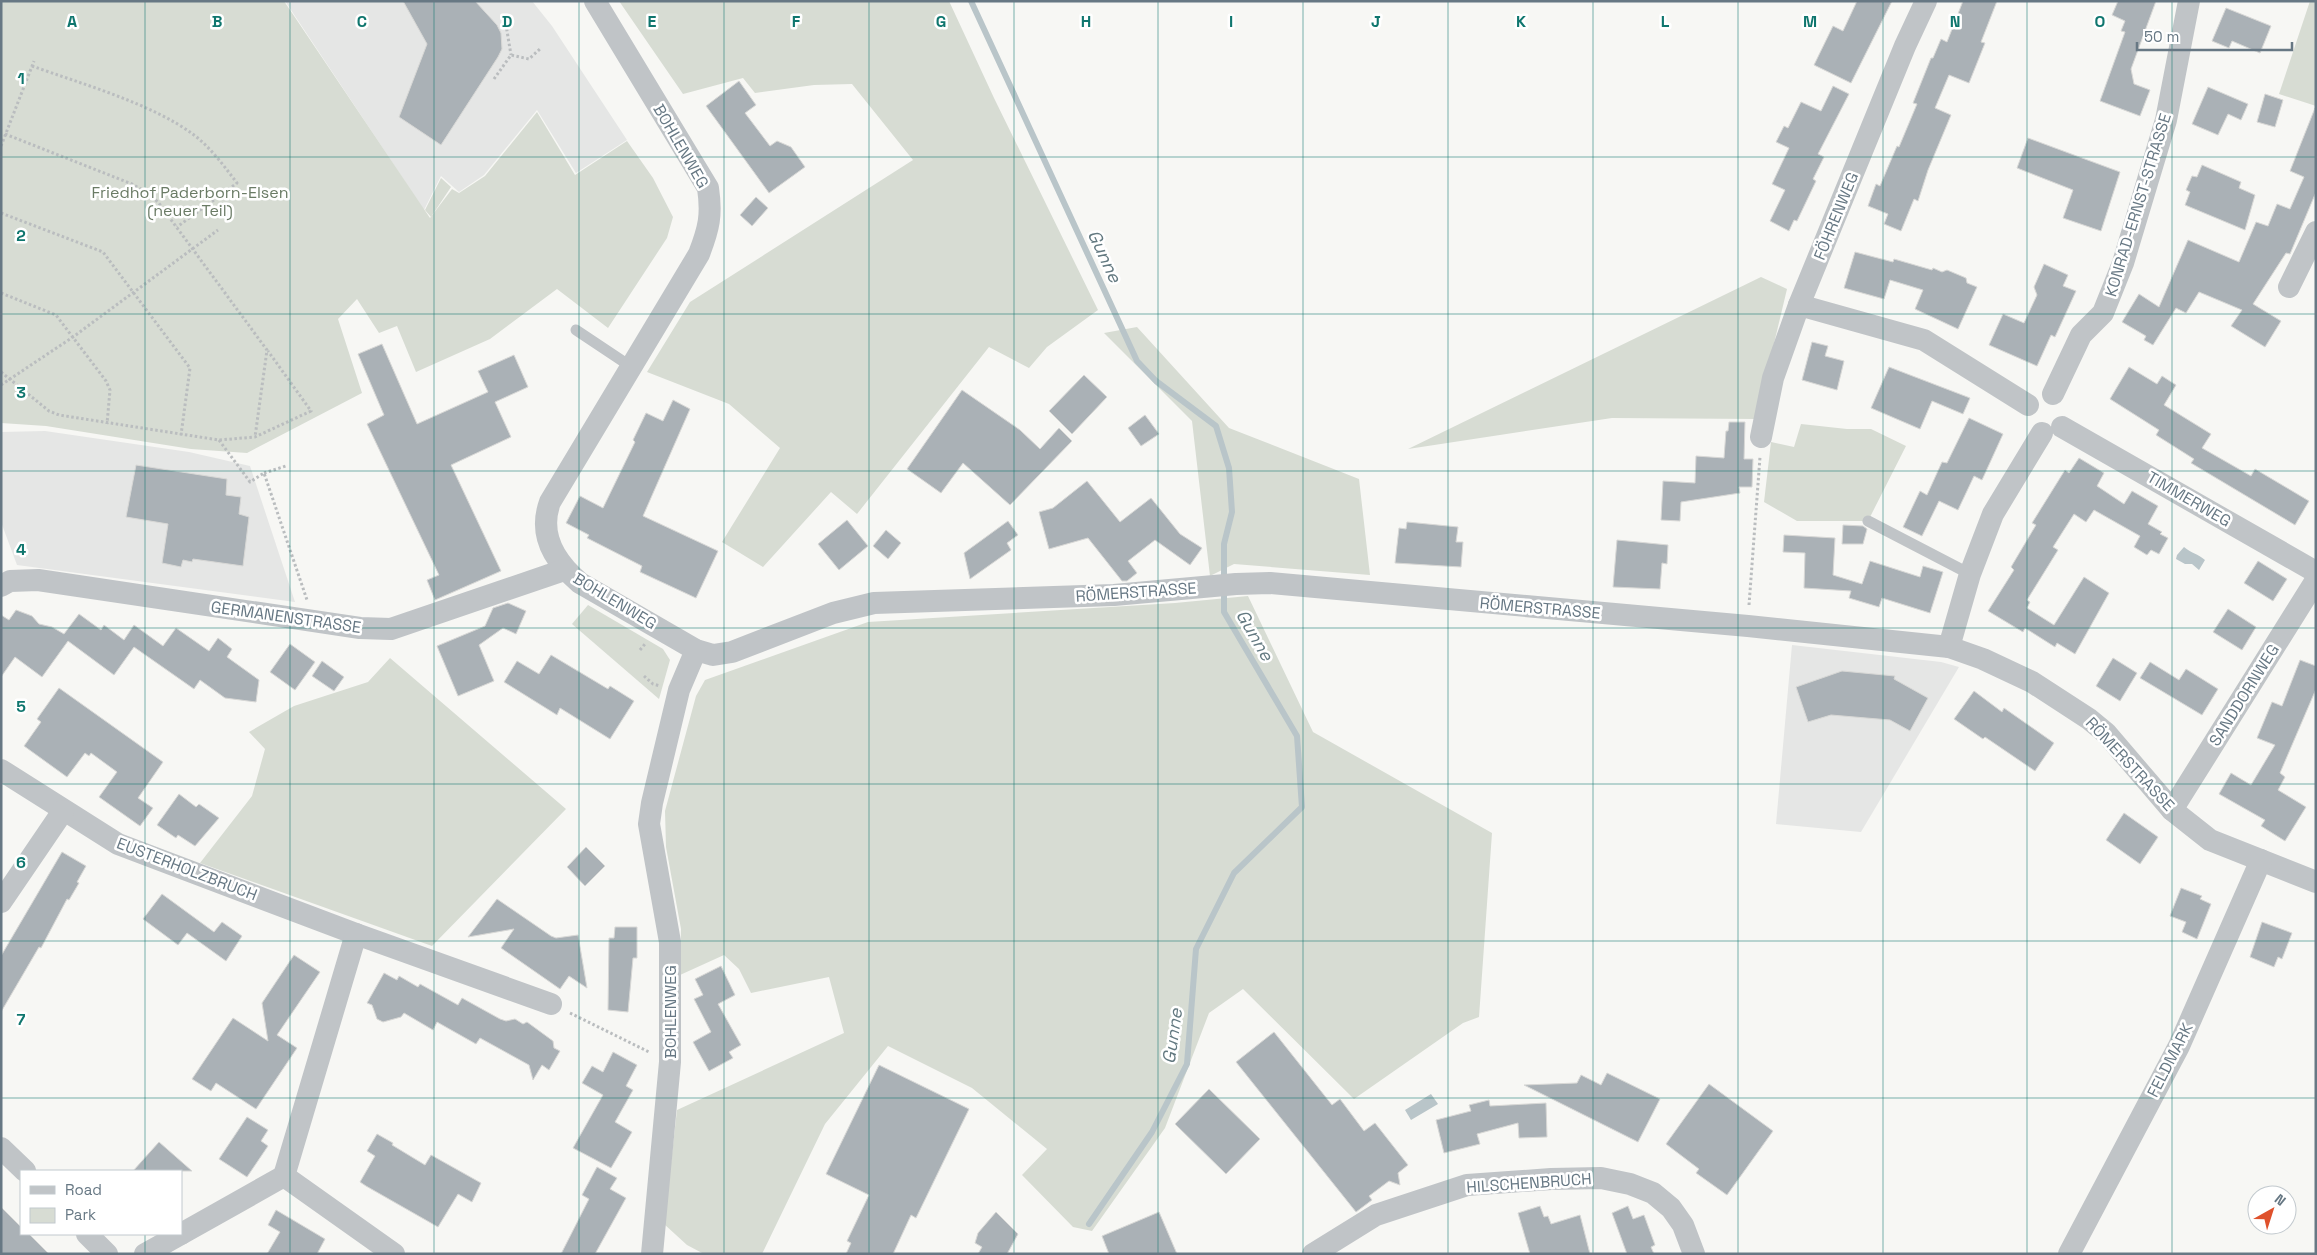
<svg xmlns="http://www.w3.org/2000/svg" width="2317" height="1255" font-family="'Space Grotesk',sans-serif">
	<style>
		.built { fill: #e5e6e5 }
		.green { fill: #d7dcd3 }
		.water { fill: #b9c5c9 }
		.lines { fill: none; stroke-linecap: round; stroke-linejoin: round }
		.stream { stroke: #b9c5c9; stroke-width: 6 }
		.building { fill: #aab1b6; stroke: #d8d8d6 }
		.path { stroke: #babdbf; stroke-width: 3; stroke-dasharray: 2.5 2.5; stroke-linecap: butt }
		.service { stroke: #c0c4c7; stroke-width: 11 }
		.minor { stroke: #c0c4c7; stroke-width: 22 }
		.grid { fill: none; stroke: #0f766e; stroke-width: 1; stroke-opacity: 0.55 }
		.labels { text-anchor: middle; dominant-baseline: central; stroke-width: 5; stroke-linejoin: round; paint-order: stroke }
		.street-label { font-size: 16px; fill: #677884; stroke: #fff }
		.park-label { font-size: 16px; fill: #6a7b65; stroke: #fff }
		.water-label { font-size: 18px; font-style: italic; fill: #637980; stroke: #fff }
		.grid-label { font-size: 16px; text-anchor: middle; font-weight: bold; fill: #0f766e; stroke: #fff; stroke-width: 5; stroke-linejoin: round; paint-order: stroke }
	</style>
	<rect width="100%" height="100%" fill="#f7f7f4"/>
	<g class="built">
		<path d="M285,1h247l20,25 75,114 -51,33 -39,-63 -53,65 -25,17 -18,-16 -17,34z"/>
		<path d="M45,431l144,21 61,14 45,136 -278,-37 -16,-43v-90z"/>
		<path d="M1792,645l149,17 18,5 -98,165 -85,-8z"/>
	</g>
	<g class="green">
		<path d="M1,1h283l146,217 22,-29 7,4 26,-17 52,-64 38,63 52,-34 26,37 20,39 -6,21 -59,90 -51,-39 -67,50 -74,33 -19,-46 -18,7 -22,-34 -19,20 24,74 -115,60 -56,-4 -145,-23 -45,-3z"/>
		<path d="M619,1h330l45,97 104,212 -51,37 -18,21 -40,-21 -132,167 -26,-22 -68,75 -41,-25 58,-94 -51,-44 -82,-32 43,-70 223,-142 -61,-76 -38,1 -59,8 -12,-15 -60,16z"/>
		<path d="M2310,1h6v105l-37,-12z"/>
		<path d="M441,178l10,9 -20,30 -6,-7z"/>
		<path d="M1761,277l26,12 -31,130 -144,-1 -204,31z"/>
		<path d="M1137,327l92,101 130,51 11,96 -136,-11 -24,12 -18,-155 -88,-88z"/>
		<path d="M1801,424l46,5h24l35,17 -38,75h-71l-33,-19 7,-60 23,5z"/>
		<path d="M1248,596l65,136 179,101 -13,184 -16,6 -109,76 -111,-110 -34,24 -44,115 -73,103 -19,-4 -51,-52 25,-26 -75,-61 -84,-42 -63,78 -63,130h-58l-17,-9 -23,-21 13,-114 167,-77 -15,-56 -78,16 -12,-24 -15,-14 -44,20 1,-46 -15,-82 -1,-36 31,-115 9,-16 163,-58 307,-19z"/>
		<path d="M588,605l75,44 7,11 -11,39 -87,-75z"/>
		<path d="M390,658l176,151 -134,137 -232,-83 52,-67 13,-47 -16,-17 45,-26 74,-24z"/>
	</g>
	<g class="water">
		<path d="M2184,547c7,6 14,7 21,13l-6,10 -7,-6h-7l-9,-5 1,-4z"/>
		<path d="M1431,1094l7,10 -27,16 -6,-10z"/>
	</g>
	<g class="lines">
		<path class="stream" d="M971,1l166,360 19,20 60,45 13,42 3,44 -8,32v68l73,124 5,71 -68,66 -38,76 -9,115 -35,68 -63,92"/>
	</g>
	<g class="building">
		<path d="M403,1h72l22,24 4,8 1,16 -4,8 -57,88 -42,-28 28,-73z"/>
		<path d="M1857,1h35l-41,82 -37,-18 19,-39 10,5z"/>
		<path d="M1963,1h34l-16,41 4,1 -16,40 -20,-8 -14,33 16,7 -23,55 -10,31 -4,-2 -13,32 -17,-7 4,-10 -20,-8 8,-22 4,2 17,-40 2,1 18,-43 -4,-1 18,-45h2l8,-19 6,3z"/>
		<path d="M2118,1h38l-25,68 3,15 16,6 -10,26 -40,-15 25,-69 -4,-1 4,-10 -13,-6z"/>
		<path d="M2226,8l45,18 -11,27 -28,-12 -3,7 -17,-7z"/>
		<path d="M739,81l17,24 -11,8 25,33 7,-5 14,6 14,20 -36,26 -63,-87z"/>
		<path d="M1833,86l16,8 -31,60 6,3 -11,22 3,2 -19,40 -3,-1 -5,11 -19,-10 15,-31 -13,-6 17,-36 -13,-6 8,-16 4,2 13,-26 20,9z"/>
		<path d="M2208,87l40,17 -7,16 -13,-6 -10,21 -26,-11z"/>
		<path d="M2265,94l18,6 -8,27 -18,-5z"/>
		<path d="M2315,108l1,84 -26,62 -4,-1 -33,51 28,17 -16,26 -34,-21 11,-16 -43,-18 -13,21 -10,-5 -23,37 -9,-5 2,-4 -24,-14 17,-28 20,13 29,-67 51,22 17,-40 12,4 9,-22 13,5 14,-32 -14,-6z"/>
		<path d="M2028,138l92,34 -19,59 -38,-13 10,-28 -56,-22z"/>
		<path d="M2202,165l39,17 -2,6 16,7 -10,35 -60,-25 5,-13 -4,-2 6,-14 5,1z"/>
		<path d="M756,197l12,11 -16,18 -12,-11z"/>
		<path d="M1855,252l38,10 1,-3 38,11 1,-2 9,4 5,-2 19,8 1,5 10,4 -19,42 -43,-20 8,-19 -33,-10 -6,19 -40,-11z"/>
		<path d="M2044,264l24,11 -5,11 13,5 -21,46 -4,-2 -14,31 -48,-21 14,-31 21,9 13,-28 -3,-8z"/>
		<path d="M1812,342l16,4 -3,10 19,5 -7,29 -35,-10z"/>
		<path d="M382,344l35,80 71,-32 -10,-21 36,-16 14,32 -33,15 16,35 -60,28 50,106 -66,29 -8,-20 12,-5 -72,-151 17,-9 -26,-61z"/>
		<path d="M1889,367l81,31 -7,16 -31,-13 -12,28 -49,-21z"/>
		<path d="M2129,367l28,17 5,-8 14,9 -12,20 47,29 -9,14 49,28 4,-7 54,32 -14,24 -104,-62 3,-4 -38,-24 3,-5 -49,-31z"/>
		<path d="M1084,375l23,22 -35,37 -23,-23z"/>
		<path d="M962,390l58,40 20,19 19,-21 13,13 -62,64 -47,-42 -22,30 -34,-24z"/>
		<path d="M673,400l17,9 -47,107 75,35 -22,47 -56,-26 2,-6 -55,-28 2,-3 -23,-12 14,-27 23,12 32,-66 -2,-2 13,-27 17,8z"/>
		<path d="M1145,415l14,19 -18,12 -13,-18z"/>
		<path d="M1969,418l34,16 -21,46 -8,-4 -16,34 -19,-9 -17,35 -19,-9 17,-36 7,4 15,-33 5,1z"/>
		<path d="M1729,422h16l-1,37h9l-1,28h-13l1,6 -59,9 -1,19 -19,-1 2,-39 32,2 1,-27 28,2 2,-27h2z"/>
		<path d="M2079,458l25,15 -7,13 27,18 8,-13 26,15 -10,18 14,8 -2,2 8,4 -9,16 -8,-4 -4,5 -13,-8 6,-11 -46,-26 -8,12 -12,-8 -21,33 5,3 -31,50 3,2 -3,6 27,17 30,-48 25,16 -34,61 -18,-11 -2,4 -30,-19 -2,4 -35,-21 26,-41 -3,-3 25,-42 -4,-2 33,-53 4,3z"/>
		<path d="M136,465l91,14 -1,16 15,2 -2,17 10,3 -6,49 -50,-7 -1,3 -9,-2 -2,7 -19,-4 6,-39 -42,-7z"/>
		<path d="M1087,481l33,41 31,-24 29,36 22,14 -12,17 -35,-25 -27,21 9,12 -10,8h-5l-34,-43 -39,11 -10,-37 14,-4z"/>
		<path d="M847,520l21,26 -29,24 -21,-26z"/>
		<path d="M1008,521l10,14 -11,8 4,7 -41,29 -6,-26z"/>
		<path d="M1407,522l51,5 -2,15h7l-2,25 -66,-4 4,-35 7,1z"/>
		<path d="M1843,525l20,1 4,3 -4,15h-21z"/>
		<path d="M886,530l15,13 -13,16 -15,-13z"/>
		<path d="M1784,535l51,3 -2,37 29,9 8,-23 50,16 3,-11 20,6 -13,41 -48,-15 -3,9 -30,-9 2,-7 -47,-3 1,-35 -22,-1z"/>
		<path d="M1617,540l51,5 -1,19 -5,-1 -2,26 -47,-2z"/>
		<path d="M2258,561l29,18 -14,22 -29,-18z"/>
		<path d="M508,603l18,8 -10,23 -13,-6 -24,17 15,36 -36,15 -21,-50 48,-20 8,-18z"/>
		<path d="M2228,609l28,18 -14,23 -29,-18z"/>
		<path d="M16,610l16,6 7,8 13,3 12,7 15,-20 22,16 3,-5 20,15 10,-15 29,21 13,-18 33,23 9,-13 14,11 -5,8 32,23 -3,22 -31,-4 -25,-18 -6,9 -60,-42 -20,28 -46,-34 -26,36 -27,-20 -14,20v-62l8,5z"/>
		<path d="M290,644l25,18 -20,28 -25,-18z"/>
		<path d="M551,655l57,34 2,-3 24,15 -24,38 -50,-31 -3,7 -53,-33 13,-21 22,13z"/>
		<path d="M2113,658l24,15 -17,28 -24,-15z"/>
		<path d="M2300,660l16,6v23l-36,84 5,4 -7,13 28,17 -21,34 -24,-15 4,-6 -46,-26 12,-21 20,12 24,-40 -18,-7 15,-36 10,4z"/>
		<path d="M322,661l22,16 -10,14 -22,-15z"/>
		<path d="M2150,662l29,18 7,-11 32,20 -16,26 -62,-37z"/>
		<path d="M1842,671l53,5 -1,3 34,19 -18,33 -20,-11 -59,-5 -23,7 -12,-35z"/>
		<path d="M59,688l104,74 -25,36 15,10 -13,18 -41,-29 18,-25 -26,-19 -2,3 -4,-3 -18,24 -43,-31 17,-24 -4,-3z"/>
		<path d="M1974,691l28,21 2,-4 50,35 -19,28 -50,-34 -2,2 -29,-20z"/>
		<path d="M179,794l17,13 3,-3 20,14 -24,28 -17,-11 -2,3 -19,-13z"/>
		<path d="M2124,813l34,24 -18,27 -34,-24z"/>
		<path d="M586,847l19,19 -20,20 -18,-19z"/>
		<path d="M62,852l24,14 -9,16 2,1 -10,17 -2,-1 -26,49 -2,-1 -38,65v-56z"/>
		<path d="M2181,888l21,8 -2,3 11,5 -14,35 -15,-7 4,-10 -16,-6z"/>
		<path d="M162,894l52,38 8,-10 20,14 -16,25 -39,-28 -9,12 -35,-26z"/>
		<path d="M497,899l54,37 5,2 22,-3 9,53 -18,-12 -9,13 -59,-41 13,-19 -46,8z"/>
		<path d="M2262,922l30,11 -10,26 -4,-2 -4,10 -24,-10z"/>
		<path d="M615,927h22v31h-4l-5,54 -20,-2 1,-72h5z"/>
		<path d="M294,955l26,17 -43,63 20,13 -41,61 -40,-26 -5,8 -19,-12 41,-61 35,23 -6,-38z"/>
		<path d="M721,966l14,29 -17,9 23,41 -12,7 4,6 -24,13 -16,-29 18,-10 -17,-33 9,-4 -8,-16z"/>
		<path d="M384,973l13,7 2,-4 19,11 2,-3 38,21 4,-7 38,21 6,2 9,-2 8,5 4,-2 26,19 1,7 6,3 -11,19 -7,-5 -9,15 -4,-15 -49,-27 -4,6 -39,-22 -4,8 -29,-17 -3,4 -18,5 -6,-3 -5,-14 -5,-2z"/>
		<path d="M1274,1032l58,73 8,-6 24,32 11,-8 33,42 -10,8 2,12 -11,-4 -20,15 3,4 -16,12 -120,-150z"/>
		<path d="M613,1052l24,13 -11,21 7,4 -18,32 17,10 -21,36 -38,-20 30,-53 -21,-12 10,-17 11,6z"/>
		<path d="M879,1065l90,44 -53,109 -5,-3 -18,39h-47l5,-11 -4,-2 22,-46 -43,-21z"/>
		<path d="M1607,1073l53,26 -22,43 -114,-57 53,-2 4,-8 20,10z"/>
		<path d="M1709,1084l64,47 -46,64 -31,-22 3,-4 -33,-25z"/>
		<path d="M1209,1089l51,50 -34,35 -51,-50z"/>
		<path d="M1489,1100l1,6 56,-3 1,34 -28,1 -1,-15 -41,11 3,10 -36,9 -8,-33 35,-9 -2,-6z"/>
		<path d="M247,1117l21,13 -7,11 7,5 -21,31 -28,-18z"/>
		<path d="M377,1134l16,9 -1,2 33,20 6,-10 50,28 -9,19 -14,-8 -20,33 -72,-41 -6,-4 15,-26 -8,-5z"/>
		<path d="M159,1142l33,29h-59z"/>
		<path d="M597,1167l20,11 -7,11 16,9 -31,56h-34l28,-55 -7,-4z"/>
		<path d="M1540,1206l4,11 4,-1 3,8 29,-9 10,39h-60l-12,-41z"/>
		<path d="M1628,1206l5,13 11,-4 11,30 -4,2 3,7h-27l-15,-41z"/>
		<path d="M1,1207l20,20v7h8l20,20h-48z"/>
		<path d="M276,1210l49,29 -8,15h-50l13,-22 -12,-7z"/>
		<path d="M996,1212l22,22 -11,20h-29l4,-7 -7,-4 3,-10z"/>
		<path d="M1159,1212l18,42h-68l-7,-18z"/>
	</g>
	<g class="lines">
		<g class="path">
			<path d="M505,19l6,36"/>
			<path d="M32,66c50,18 121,38 162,69 17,13 30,31 43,48l-60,44"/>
			<path d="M494,79l17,-24 18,4 12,-11"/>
			<path d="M5,134l127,50 14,8 12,10 109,148 -12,87"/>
			<path d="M1,146l33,-85"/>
			<path d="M1,213l102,39 87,116 -9,67"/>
			<path d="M1,293l55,22 50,66 4,9 -3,34"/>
			<path d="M1,372l48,39 10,4 160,25 36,-3 56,-26 -43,-60"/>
			<path d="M1,385l72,-48 145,-107"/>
			<path d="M219,440l31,42 14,-9 43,127"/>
			<path d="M264,473l22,-7"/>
			<path d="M1749,605l11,-148"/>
			<path d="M640,650l5,-6"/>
			<path d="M644,676l9,8 7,2"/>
			<path d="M570,1013l79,39"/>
		</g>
		<g class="service">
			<path d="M576,330l54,36"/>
			<path d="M1868,521l102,53"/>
		</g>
		<g class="minor">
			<path d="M595,1l113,187c4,27 1,40 -9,66l-149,248c-12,33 5,60 30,81l116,67 17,5 19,-3 101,-39 41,-10 240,-8 122,-11 34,-1 478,43 201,21 34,12 49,23 57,37 17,14 66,77 38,30 106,42"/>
			<path d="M2289,287l27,-55"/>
			<path d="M1799,305l125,35 104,65"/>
			<path d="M2053,394l28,-59 22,-22 20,-50 43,-143 23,-119"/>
			<path d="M2062,427l254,145"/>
			<path d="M1761,437l12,-59 26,-73 106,-259 21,-45"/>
			<path d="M1,586l9,-5 28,-1 322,48 31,1 173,-59"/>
			<path d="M1949,647l21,-73 23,-60 49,-81"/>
			<path d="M1,770l117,74 238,90 195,70"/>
			<path d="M2172,810l144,-230"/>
			<path d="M1,902l62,-91"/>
			<path d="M1,1148l24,23"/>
			<path d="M284,1176l72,-242"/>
			<path d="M87,1234l20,20"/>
			<path d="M181,1234l103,-58 110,78"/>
			<path d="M145,1254l36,-20"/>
			<path d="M652,1254l18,-192v-120l-21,-118 3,-21 27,-113 17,-40"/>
			<path d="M1313,1254l63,-39 91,-30 84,-6 50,-1 29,6 23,9 18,15 12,17 11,29"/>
			<path d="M2069,1254l110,-208 82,-186"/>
		</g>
	</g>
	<path class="grid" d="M145,1v1170M290,1v1253M434,1v1253M579,1v1253M724,1v1253M869,1v1253M1014,1v1253M1158,1v1253M1303,1v1253M1448,1v1253M1593,1v1253M1738,1v1253M1883,1v1253M2027,1v1253M2172,1v1253M1,157h2315M1,314h2315M1,471h2315M1,628h2315M1,784h2315M1,941h2315M1,1098h2315M145,1234v20"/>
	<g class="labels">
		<g class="street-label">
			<text transform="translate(681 146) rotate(60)">BOHLENWEG</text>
			<text transform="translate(2138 205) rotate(-73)">KONRAD-ERNST-STRASSE</text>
			<text transform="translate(1836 216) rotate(-68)">FÖHRENWEG</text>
			<text transform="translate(2189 499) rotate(30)">TIMMERWEG</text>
			<text transform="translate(1136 592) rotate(-4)">RÖMERSTRASSE</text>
			<text transform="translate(615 601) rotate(31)">BOHLENWEG</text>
			<text transform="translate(1540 608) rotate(5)">RÖMERSTRASSE</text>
			<text transform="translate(286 617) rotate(8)">GERMANENSTRASSE</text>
			<text transform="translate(2244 695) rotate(-58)">SANDDORNWEG</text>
			<text transform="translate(2130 764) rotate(47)">RÖMERSTRASSE</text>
			<text transform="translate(187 869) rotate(21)">EUSTERHOLZBRUCH</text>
			<text transform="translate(670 1012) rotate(-90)">BOHLENWEG</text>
			<text transform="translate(2170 1060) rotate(-63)">FELDMARK</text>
			<text transform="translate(1529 1183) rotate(-4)">HILSCHENBRUCH</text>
		</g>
		<g class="park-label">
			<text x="190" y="192">Friedhof Paderborn-Elsen<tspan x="190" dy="18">(neuer Teil)</tspan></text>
		</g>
		<g class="water-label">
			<text transform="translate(1105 256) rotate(65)">Gunne</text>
			<text transform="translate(1255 635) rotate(60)">Gunne</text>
			<text transform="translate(1172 1036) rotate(-82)">Gunne</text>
		</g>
	</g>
	<g class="grid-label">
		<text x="72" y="27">A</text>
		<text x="217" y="27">B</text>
		<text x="362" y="27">C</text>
		<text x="507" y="27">D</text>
		<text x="652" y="27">E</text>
		<text x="796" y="27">F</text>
		<text x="941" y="27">G</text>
		<text x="1086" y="27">H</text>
		<text x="1231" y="27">I</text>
		<text x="1376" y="27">J</text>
		<text x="1521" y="27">K</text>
		<text x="1665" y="27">L</text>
		<text x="1810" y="27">M</text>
		<text x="1955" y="27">N</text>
		<text x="2100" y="27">O</text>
		<text x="21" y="84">1</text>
		<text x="21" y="241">2</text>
		<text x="21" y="398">3</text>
		<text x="21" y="555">4</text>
		<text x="21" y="712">5</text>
		<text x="21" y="868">6</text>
		<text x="21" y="1025">7</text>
	</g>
	<rect width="2317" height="1255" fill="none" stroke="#677884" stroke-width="5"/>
	<rect x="20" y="1170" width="162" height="65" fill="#ffffff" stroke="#c2c9ce"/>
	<rect x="30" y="1186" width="25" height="8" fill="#c0c4c7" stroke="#c2c9ce"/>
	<text x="65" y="1195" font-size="15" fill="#677884">Road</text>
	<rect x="30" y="1208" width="25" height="15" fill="#d7dcd3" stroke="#c2c9ce"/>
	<text x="65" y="1220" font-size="15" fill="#677884">Park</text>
	<g transform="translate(2272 1210) rotate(39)"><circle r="24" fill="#ffffff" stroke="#c2c9ce"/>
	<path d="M0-4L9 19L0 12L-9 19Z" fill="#df512c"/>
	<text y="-8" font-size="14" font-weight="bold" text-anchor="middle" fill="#677884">N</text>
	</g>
	<path d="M2137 42v8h155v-8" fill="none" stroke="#677884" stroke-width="2.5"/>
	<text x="2144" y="42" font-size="15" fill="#677884" stroke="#ffffff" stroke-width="4" paint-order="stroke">50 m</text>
</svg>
